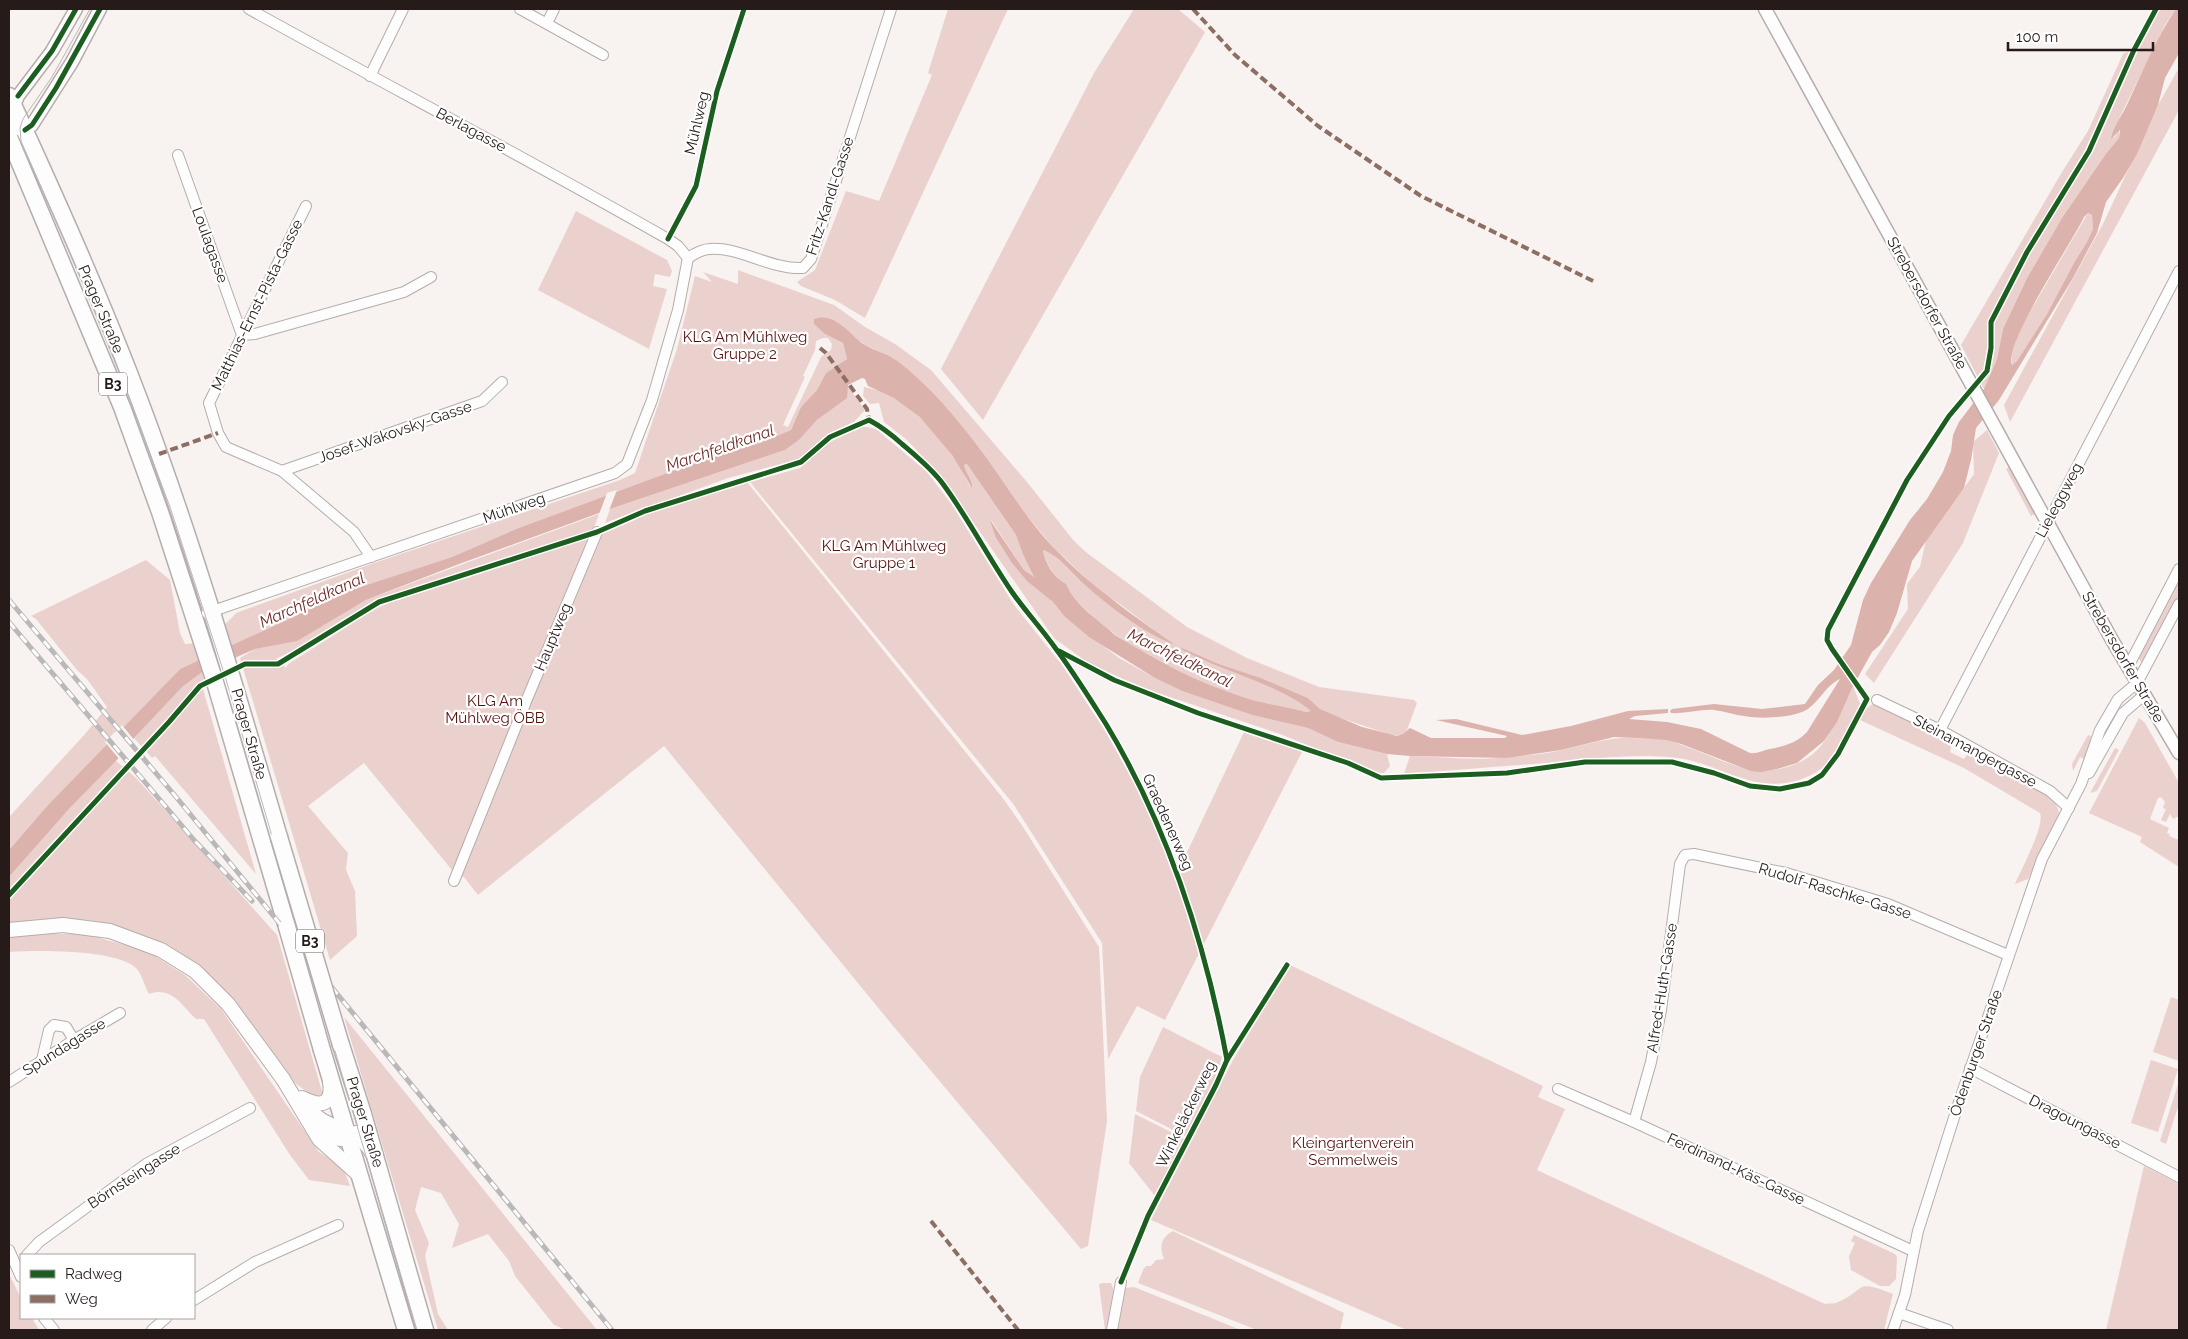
<svg xmlns="http://www.w3.org/2000/svg" width="2188" height="1339" font-family="Raleway,sans-serif">
	<style>
		.green { fill: #ead1cd; fill-rule: evenodd }
		.water { fill: #dcb2ac; fill-rule: evenodd }
		.pier { fill: #f8f2f0 }
		.lines { fill: none; stroke-linecap: round; stroke-linejoin: round }
		.minor-casing { stroke: #b5adab; stroke-width: 12 }
		.tertiary-casing { stroke: #b5adab; stroke-width: 15 }
		.secondary-casing { stroke: #b5adab; stroke-width: 16 }
		.primary-casing { stroke: #b5adab; stroke-width: 19 }
		.minor { stroke: #fefdfd; stroke-width: 10 }
		.tertiary { stroke: #fefdfd; stroke-width: 12 }
		.secondary { stroke: #fefdfd; stroke-width: 14 }
		.primary { stroke: #fefdfd; stroke-width: 16 }
		.tram { stroke: #bab8b8; stroke-width: 1 }
		.rail-casing { stroke: #bab8b8; stroke-width: 5 }
		.rail { stroke: #fff; stroke-width: 3; stroke-dasharray: 9; stroke-linecap: butt }
		.primary-bridge-casing { stroke: #b5adab; stroke-width: 19; stroke-linecap: butt }
		.primary-bridge { stroke: #fefdfd; stroke-width: 16 }
		.quiet { stroke: #8d6e63; stroke-width: 4; stroke-dasharray: 8 4; stroke-linecap: butt }
		.cycleway-casing { stroke: #fff; stroke-width: 8 }
		.cycleway { stroke: #1b5e20; stroke-width: 5 }
		.labels { text-anchor: middle; dominant-baseline: central; stroke-width: 4.5; stroke-linejoin: round; paint-order: stroke }
		.shield { fill: #fff; stroke: #675f5e; stroke-width: 1 }
		.shield-label { font-size: 14px; font-weight: bold; fill: #261b19 }
		.street-label { font-size: 15px; fill: #261b19; stroke: #fff }
		.park-label { font-size: 15px; fill: #56120e; stroke: #fff }
		.water-label { font-size: 16px; font-style: italic; fill: #712b25; stroke: #fff }
	</style>
	<rect width="100%" height="100%" fill="#f8f2f0"/>
	<g class="green">
		<path d="M948,9h60l-143,309 -30,-18 -34,-14 -4,-4 18,-12 31,-79 33,10 53,-126 -4,-2z"/>
		<path d="M1134,9h44l27,23 -222,388 -42,-51 153,-296z"/>
		<path d="M2156,9h20l-11,16 -51,104v9l5,-8v8l-14,17 -43,63 -35,60 -24,51 -6,30 -13,30 -23,-44 101,-173 26,-41 35,-77 11,-5z"/>
		<path d="M2179,68v42l-169,312 -6,-17 100,-183 54,-117z"/>
		<path d="M576,211l91,49 5,11 -2,6 -15,-3 -2,12 14,3 -18,60 -111,-59z"/>
		<path d="M2088,213l4,2 1,14 -6,13 -12,19 -28,53 -30,47 -5,4 -1,-10 7,-23z"/>
		<path d="M738,270l96,35 31,22 30,17 36,26 96,112 47,59 13,12 100,74 60,31 72,29 95,13 3,3 -10,27 -3,4 -4,2 -12,-2 -53,-18 -15,-7 -12,-11 -47,-20 -42,-14 -39,-17c7,7 18,10 27,14 34,16 75,25 104,50l-5,1c-20,-6 -43,-8 -63,-15 -67,-21 -128,-54 -175,-105l-1,-5c-11,-9 -21,-22 -24,-37 16,4 28,24 41,34 29,23 58,43 90,61l-54,-41 -17,-10 -49,-46 -160,-190 -29,-13 -30,-24 -10,13 18,9 4,16 -21,14 -9,17 -16,17 -10,23 -29,12 -84,27 -162,60 -64,28 -98,32 -174,80 -132,136 -39,45v-33l76,-83 22,-27 -20,-28 -10,-9 -41,-51 -5,-3 115,-56 24,20 10,53 5,11c17,1 41,-19 51,-31l138,-50 246,-83 15,-7 42,-124 18,-73 17,6 -9,-10 35,12zM823,338h5l4,6 -1,6 -10,7 -33,70 -5,-2 22,-48 -2,-1 12,-26 1,-9z"/>
		<path d="M847,385l18,25 -11,12 -30,15 -24,22 -72,19 -123,45 5,-14 175,-59 14,-10 18,-20 29,-22z"/>
		<path d="M864,387c49,8 86,59 107,101l-7,-21v-2l3,-1 49,71 18,42 -10,-7 -33,-50 4,16 46,55 12,11 11,14 55,42 36,20 27,13 70,24 56,13 30,14 49,12 3,12 -6,7h-8l-96,-39 -140,-47 -53,-25 -33,-24 -113,-162 -34,-36 -23,-18 -5,-19 -9,1 -7,-8z"/>
		<path d="M862,426l14,3 51,43 25,33 62,100 48,60 43,66 41,73 26,67 8,-4 64,-135 59,18 -138,270 -28,-14 -29,53 -6,-116 -88,-138 -264,-323 50,-14 30,-26z"/>
		<path d="M1987,430l12,23 -36,90 -89,140 -9,-9 43,-65 -1,-25 13,-17 6,-27 48,-66 -1,-32z"/>
		<path d="M2011,466l26,47 -6,3 -25,-47z"/>
		<path d="M747,482l255,315 21,30 76,120 8,174 -19,125 -7,3 -192,-228 -225,-275 -186,149 -14,-18 -8,-2 -92,-112 -56,43 40,47 -2,17 9,21 2,45 -27,24 -90,-302 15,-9 42,-9 69,-40 233,-86 -6,17 -214,69 -69,42 -34,17 10,9 2,-4 89,-56 12,-5 198,-65 59,-24z"/>
		<path d="M2179,580v17l-36,68 -5,-8z"/>
		<path d="M202,672l3,15 -2,2 53,185 -101,-118 -3,2 -18,-20 44,-49z"/>
		<path d="M1853,686l8,20 -31,54c-8,10 -19,16 -31,20 -47,14 -78,-16 -121,-22 -44,-5 -89,1 -133,5 -47,4 -94,7 -141,11l6,-18c33,1 67,5 99,1 17,-1 36,-3 53,-7 38,-9 63,-17 104,-10 10,2 19,7 29,10 36,14 62,29 101,14 36,-15 39,-50 57,-78z"/>
		<path d="M1875,702l77,40 -2,10 14,7 6,-9c21,12 87,39 89,63l-31,66 -13,5c6,-14 30,-58 25,-71l-76,-45 -104,-48 5,-10z"/>
		<path d="M2139,718l6,5 34,60v33l-6,3 -3,-5 -4,8 -5,-2 5,-11 -3,-1 2,-6 -4,-5 -3,1 -8,21 19,9 -2,5 3,1 -1,2 10,4v27l-39,-25 2,-5 -53,-24z"/>
		<path d="M2088,735l3,1 -4,21 -2,2 -5,-2 -7,14 -1,-7z"/>
		<path d="M2115,748l4,2 -22,41 -7,2z"/>
		<path d="M116,761l20,17 141,157 46,160 -8,3 -20,-15 -58,-78 -36,-36 -47,-30 -39,-13 -22,-5 -33,-2 -51,4v-46l60,-68z"/>
		<path d="M36,934h49l62,17 38,24 36,34 98,143 24,15 7,19 -41,-6 -19,-25 -86,-136h-8c-15,-14 -24,-33 -47,-25 -4,-7 -7,-19 -12,-25 -18,-20 -102,-19 -128,-17v-15z"/>
		<path d="M1290,965l253,121 -5,11 27,12 -28,61 288,134c3,-1 7,0 11,-1 32,-13 16,-25 57,-9l-9,36h-477l-256,-110 82,-160z"/>
		<path d="M2171,997l8,3v61l-26,-9z"/>
		<path d="M344,1017l253,313h-31l-12,-5 -39,-49 -6,-15 -21,-27 -36,14 7,-24 -18,-31 -20,-6 -6,23 14,33 -4,13 13,58 10,16h-10z"/>
		<path d="M1163,1027l59,30 -10,32 -25,48 -51,-26 4,-34z"/>
		<path d="M2151,1060l27,9 -20,63 -27,-9z"/>
		<path d="M2179,1081v23l-13,40 -6,-3z"/>
		<path d="M1135,1114l50,25 -30,57 -26,-33z"/>
		<path d="M2144,1166l35,18v146h-73z"/>
		<path d="M1173,1231l171,82 -4,17h-83l-119,-47 5,-13 3,-4h5l5,-6 8,-1c-5,-12 -3,-22 9,-28z"/>
		<path d="M1854,1235l41,19 2,3 -1,22 -7,7h-9l-29,-16 -2,-14 6,-13 -4,-2z"/>
		<path d="M9,1274l12,24v20h11l7,12h-30z"/>
		<path d="M1101,1283h10l4,11 -7,36h-3l-6,-45z"/>
		<path d="M1134,1287l107,43h-125l9,-42z"/>
	</g>
	<path class="water" d="M2176,9h3v44l-14,25 -7,27 -21,49 -14,24 -17,24 -9,31 -24,45 -74,122 -23,28 -5,32 -7,28 -52,73 -15,52 -8,19 -9,13 -8,7 -21,38 -14,32 -13,19 -27,22 -20,6 -16,3 -10,-1 -70,-27 -15,-4 -26,-2 -26,-1 -53,13 -54,8 -97,-2 -23,-2 -49,-12 -30,-14 -56,-13 -70,-24 -27,-13 -66,-41 -25,-21 -11,-14 -26,-21 -15,-18 -17,-27 -5,-16 34,50 10,7 -11,-23 -7,-19 -49,-71 -3,1c1,8 9,15 8,23l-20,-33 -32,-38 -26,-19 -26,-12 -3,-7 -3,-1 -14,7 -1,13 -30,22 -18,20 -14,10 -175,59 -151,55 -93,36 -69,41 -42,8 -53,23 -20,15 -48,51 -18,23 -47,48 -60,68v-27l39,-45 132,-136 174,-80 98,-32 64,-28 162,-60 84,-27 29,-12 10,-23 16,-17 9,-17 21,-14 -4,-16 -18,-9 -11,-10v-5c21,-8 36,16 51,26 10,6 22,8 31,15 32,24 59,56 83,88 25,33 46,70 75,100 36,38 79,67 121,97 -28,-10 -68,-40 -90,-60 -13,-11 -26,-30 -42,-35 2,13 11,28 23,34 8,21 33,36 49,51 42,26 81,47 128,62 20,7 43,9 63,15l5,-1c-25,-22 -74,-36 -105,-50 -8,-4 -22,-8 -26,-14l39,17 42,14 47,20 12,11 42,18 35,9 6,-2 7,-6 21,10h74l2,-2 -71,-16 20,-1 66,16 49,-9 57,-15 40,-2v4l-33,3 -6,3 38,3 34,7 49,24c8,1 13,-3 20,-4 14,-3 27,-6 37,-17l33,-53c-16,7 -22,27 -38,33 -16,6 -41,7 -58,4 -10,-1 -20,-5 -30,-6 -14,-1 -29,4 -43,3l-1,-2 2,-2 42,-5 48,5 43,-5 13,-19 16,-15 17,-25 12,-45 8,-17 39,-63 17,-21 16,-27 8,-21 2,-16 6,-13 25,-33 13,-30 6,-30 24,-51 35,-60 43,-63 14,-17 1,-8 -9,9c2,-12 10,-22 15,-32 16,-34 29,-67 50,-98zM2088,213l4,2 1,14 -6,13 -12,19 -28,53 -30,47 -5,4c-10,-19 61,-124 72,-148z"/>
	<g class="pier">
		<path d="M617,490l-9,23 -10,4 9,-24z"/>
		<path d="M122,725l13,16 -15,19 -15,-18z"/>
	</g>
	<g class="lines">
		<defs>
			<g id="minor">
				<path d="M249,9c139,77 281,151 419,230l10,7 10,12"/>
				<path d="M520,9l83,46"/>
				<path d="M547,23l7,-14"/>
				<path d="M370,76l33,-67"/>
				<path d="M178,155l64,180 13,-1 149,-42 27,-15"/>
				<path d="M306,206l-97,197 9,30 8,14 56,24 72,61 17,25"/>
				<path d="M688,258c6,-4 14,-9 22,-9 27,-3 62,21 93,19l8,-9 80,-250"/>
				<path d="M282,471l200,-70 20,-19"/>
				<path d="M207,613l408,-140 12,-9 25,-64 26,-90 10,-52"/>
				<path d="M2128,667l51,-98"/>
				<path d="M1877,700l63,30 110,61 19,17"/>
				<path d="M1940,730l239,-459"/>
				<path d="M2089,773l34,-60 21,-18"/>
				<path d="M454,881l73,-182 70,-167"/>
				<path d="M42,1060l7,-30 5,-5 12,2 8,13"/>
				<path d="M1970,1068l209,109"/>
				<path d="M9,1082l65,-42 46,-27"/>
				<path d="M1558,1089l76,33 279,129"/>
				<path d="M1634,1122l17,-60 10,-52 19,-146 5,-9 9,-1 92,19 102,31 120,51"/>
				<path d="M9,1250l12,27"/>
				<path d="M27,1255l12,-13 107,-78 104,-56"/>
				<path d="M194,1300l61,-38 83,-37"/>
				<path d="M1899,1313l49,17"/>
				<path d="M44,1318l10,12"/>
				<path d="M152,1330l14,-12"/>
				<path d="M1112,1330l9,-48"/>
				<path d="M1893,1330l12,-35 13,-64 40,-126 84,-246 39,-75 19,-54 18,-31 19,-16 42,-79"/>
			</g>
			<g id="tertiary">
				<path d="M1765,9l347,631 67,113"/>
				<path d="M9,118l9,-22 34,-45 24,-42"/>
				<path d="M9,127l16,3 7,-5 40,-63 28,-53"/>
			</g>
			<g id="secondary">
				<path d="M9,930l54,-5 47,6 51,19 34,21 33,33 55,75 36,60 39,35"/>
				<path d="M302,1098c20,10 31,7 28,-17"/>
				<path d="M304,1101c5,7 9,13 16,18 20,13 39,10 52,34"/>
				<path d="M315,1129c13,9 28,15 41,4"/>
			</g>
			<g id="primary">
				<path d="M9,96c46,100 91,200 130,303 54,143 97,291 140,438"/>
				<path d="M9,137l113,270 38,105 55,170 72,245"/>
				<path d="M341,1045l22,69 62,216"/>
				<path d="M322,1050l84,280"/>
			</g>
		</defs>
		<use href="#minor" class="minor-casing"/>
		<use href="#tertiary" class="tertiary-casing"/>
		<use href="#secondary" class="secondary-casing"/>
		<use href="#primary" class="primary-casing"/>
		<use href="#minor" class="minor"/>
		<use href="#tertiary" class="tertiary"/>
		<use href="#secondary" class="secondary"/>
		<use href="#primary" class="primary"/>
		<path class="tram" d="M90,9l-38,68 -29,42 -3,9 1,13 86,198 63,168 55,169 192,654"/>
		<defs>
			<g id="rail">
				<path d="M9,600l168,198 435,532"/>
				<path d="M9,622l185,218 58,61"/>
			</g>
		</defs>
		<use href="#rail" class="rail-casing"/>
		<use href="#rail" class="rail"/>
		<defs>
			<g id="primary-bridge">
				<path d="M279,837l62,208"/>
				<path d="M287,927l35,123"/>
			</g>
		</defs>
		<use href="#primary-bridge" class="primary-bridge-casing"/>
		<use href="#primary-bridge" class="primary-bridge"/>
		<g class="quiet">
			<path d="M1193,9l42,46 83,71 103,70 174,86"/>
			<path d="M820,348l6,5 41,56 2,11"/>
			<path d="M159,454l59,-21"/>
			<path d="M931,1221l87,109"/>
		</g>
		<defs>
			<g id="cycleway">
				<path d="M18,96l34,-45 24,-42"/>
				<path d="M25,130l7,-5 24,-37 44,-79"/>
				<path d="M668,239l28,-53 21,-95 27,-82"/>
				<path d="M1059,651l55,29 84,33 150,50 33,15 126,-5 78,-11h87l42,11 36,13 30,3 29,-6 13,-8 16,-21 29,-55 -35,-50 -5,-9 1,-10 79,-150 42,-64 38,-45 4,-23v-26l36,-70 62,-101 45,-101 22,-41"/>
				<path d="M9,895l160,-173 31,-36 45,-22h33l101,-62 218,-70 48,-21 156,-49 29,-25 39,-17c13,7 23,15 33,24 14,12 30,25 41,40 25,34 45,73 69,108 14,20 30,37 44,57 18,24 34,50 50,75 62,103 99,218 121,336"/>
				<path d="M1121,1282l27,-66 68,-131 11,-25 60,-95"/>
			</g>
		</defs>
		<use href="#cycleway" class="cycleway-casing"/>
		<use href="#cycleway" class="cycleway"/>
	</g>
	<g class="labels">
		<g class="shield">
			<rect x="99" y="372.5" width="28" height="23" rx="4"/>
			<rect x="296" y="929.5" width="28" height="23" rx="4"/>
		</g>
		<g class="shield-label">
			<text x="113" y="384">B3</text>
			<text x="310" y="941">B3</text>
		</g>
		<g class="street-label">
			<text transform="translate(697 123) rotate(-77)">Mühlweg</text>
			<text transform="translate(471 130) rotate(28)">Berlagasse</text>
			<text transform="translate(830 196) rotate(-72)">Fritz-Kandl-Gasse</text>
			<text transform="translate(210 245) rotate(70)">Loulagasse</text>
			<text transform="translate(1927 303) rotate(61)">Strebersdorfer Straße</text>
			<text transform="translate(257 305) rotate(-64)">Matthias-Ernst-Pista-Gasse</text>
			<text transform="translate(101 309) rotate(67)">Prager Straße</text>
			<text transform="translate(395 432) rotate(-19)">Josef-Wakovsky-Gasse</text>
			<text transform="translate(2059 500) rotate(-62)">Lieleggweg</text>
			<text transform="translate(514 508) rotate(-19)">Mühlweg</text>
			<text transform="translate(553 637) rotate(-67)">Hauptweg</text>
			<text transform="translate(2123 657) rotate(60)">Strebersdorfer Straße</text>
			<text transform="translate(249 734) rotate(74)">Prager Straße</text>
			<text transform="translate(1975 751) rotate(28)">Steinamangergasse</text>
			<text transform="translate(1168 822) rotate(66)">Graedenerweg</text>
			<text transform="translate(1835 891) rotate(17)">Rudolf-Raschke-Gasse</text>
			<text transform="translate(1662 988) rotate(-81)">Alfred-Huth-Gasse</text>
			<text transform="translate(64 1047) rotate(-32)">Spundagasse</text>
			<text transform="translate(1976 1053) rotate(-71)">Ödenburger Straße</text>
			<text transform="translate(1186 1114) rotate(-64)">Winkeläckerweg</text>
			<text transform="translate(365 1122) rotate(73)">Prager Straße</text>
			<text transform="translate(2075 1122) rotate(27)">Dragoungasse</text>
			<text transform="translate(1736 1169) rotate(25)">Ferdinand-Käs-Gasse</text>
			<text transform="translate(134 1176) rotate(-33)">Börnsteingasse</text>
		</g>
		<g class="park-label">
			<text x="745" y="337">KLG Am Mühlweg<tspan x="745" dy="17">Gruppe 2</tspan></text>
			<text x="884" y="546">KLG Am Mühlweg<tspan x="884" dy="17">Gruppe 1</tspan></text>
			<text x="495" y="701">KLG Am<tspan x="495" dy="17">Mühlweg ÖBB</tspan></text>
			<text x="1353" y="1143">Kleingartenverein<tspan x="1353" dy="17">Semmelweis</tspan></text>
		</g>
		<g class="water-label">
			<text transform="translate(720 448) rotate(-19)">Marchfeldkanal</text>
			<text transform="translate(312 600) rotate(-24)">Marchfeldkanal</text>
			<text transform="translate(1180 658) rotate(26)">Marchfeldkanal</text>
		</g>
	</g>
	<rect width="2188" height="1339" fill="none" stroke="#261b19" stroke-width="20"/>
	<rect x="20" y="1254" width="175" height="65" fill="#ffffff" stroke="#a8a4a3"/>
	<rect x="30" y="1270" width="25" height="8" fill="#1b5e20" stroke="#a8a4a3"/>
	<text x="65" y="1279" font-size="15" fill="#261b19">Radweg</text>
	<rect x="30" y="1295" width="25" height="8" fill="#8d6e63" stroke="#a8a4a3"/>
	<text x="65" y="1304" font-size="15" fill="#261b19">Weg</text>
	<path d="M2008 42v8h145v-8" fill="none" stroke="#261b19" stroke-width="2.5"/>
	<text x="2016" y="42" font-size="15" fill="#261b19" stroke="#ffffff" stroke-width="4" paint-order="stroke">100 m</text>
</svg>
